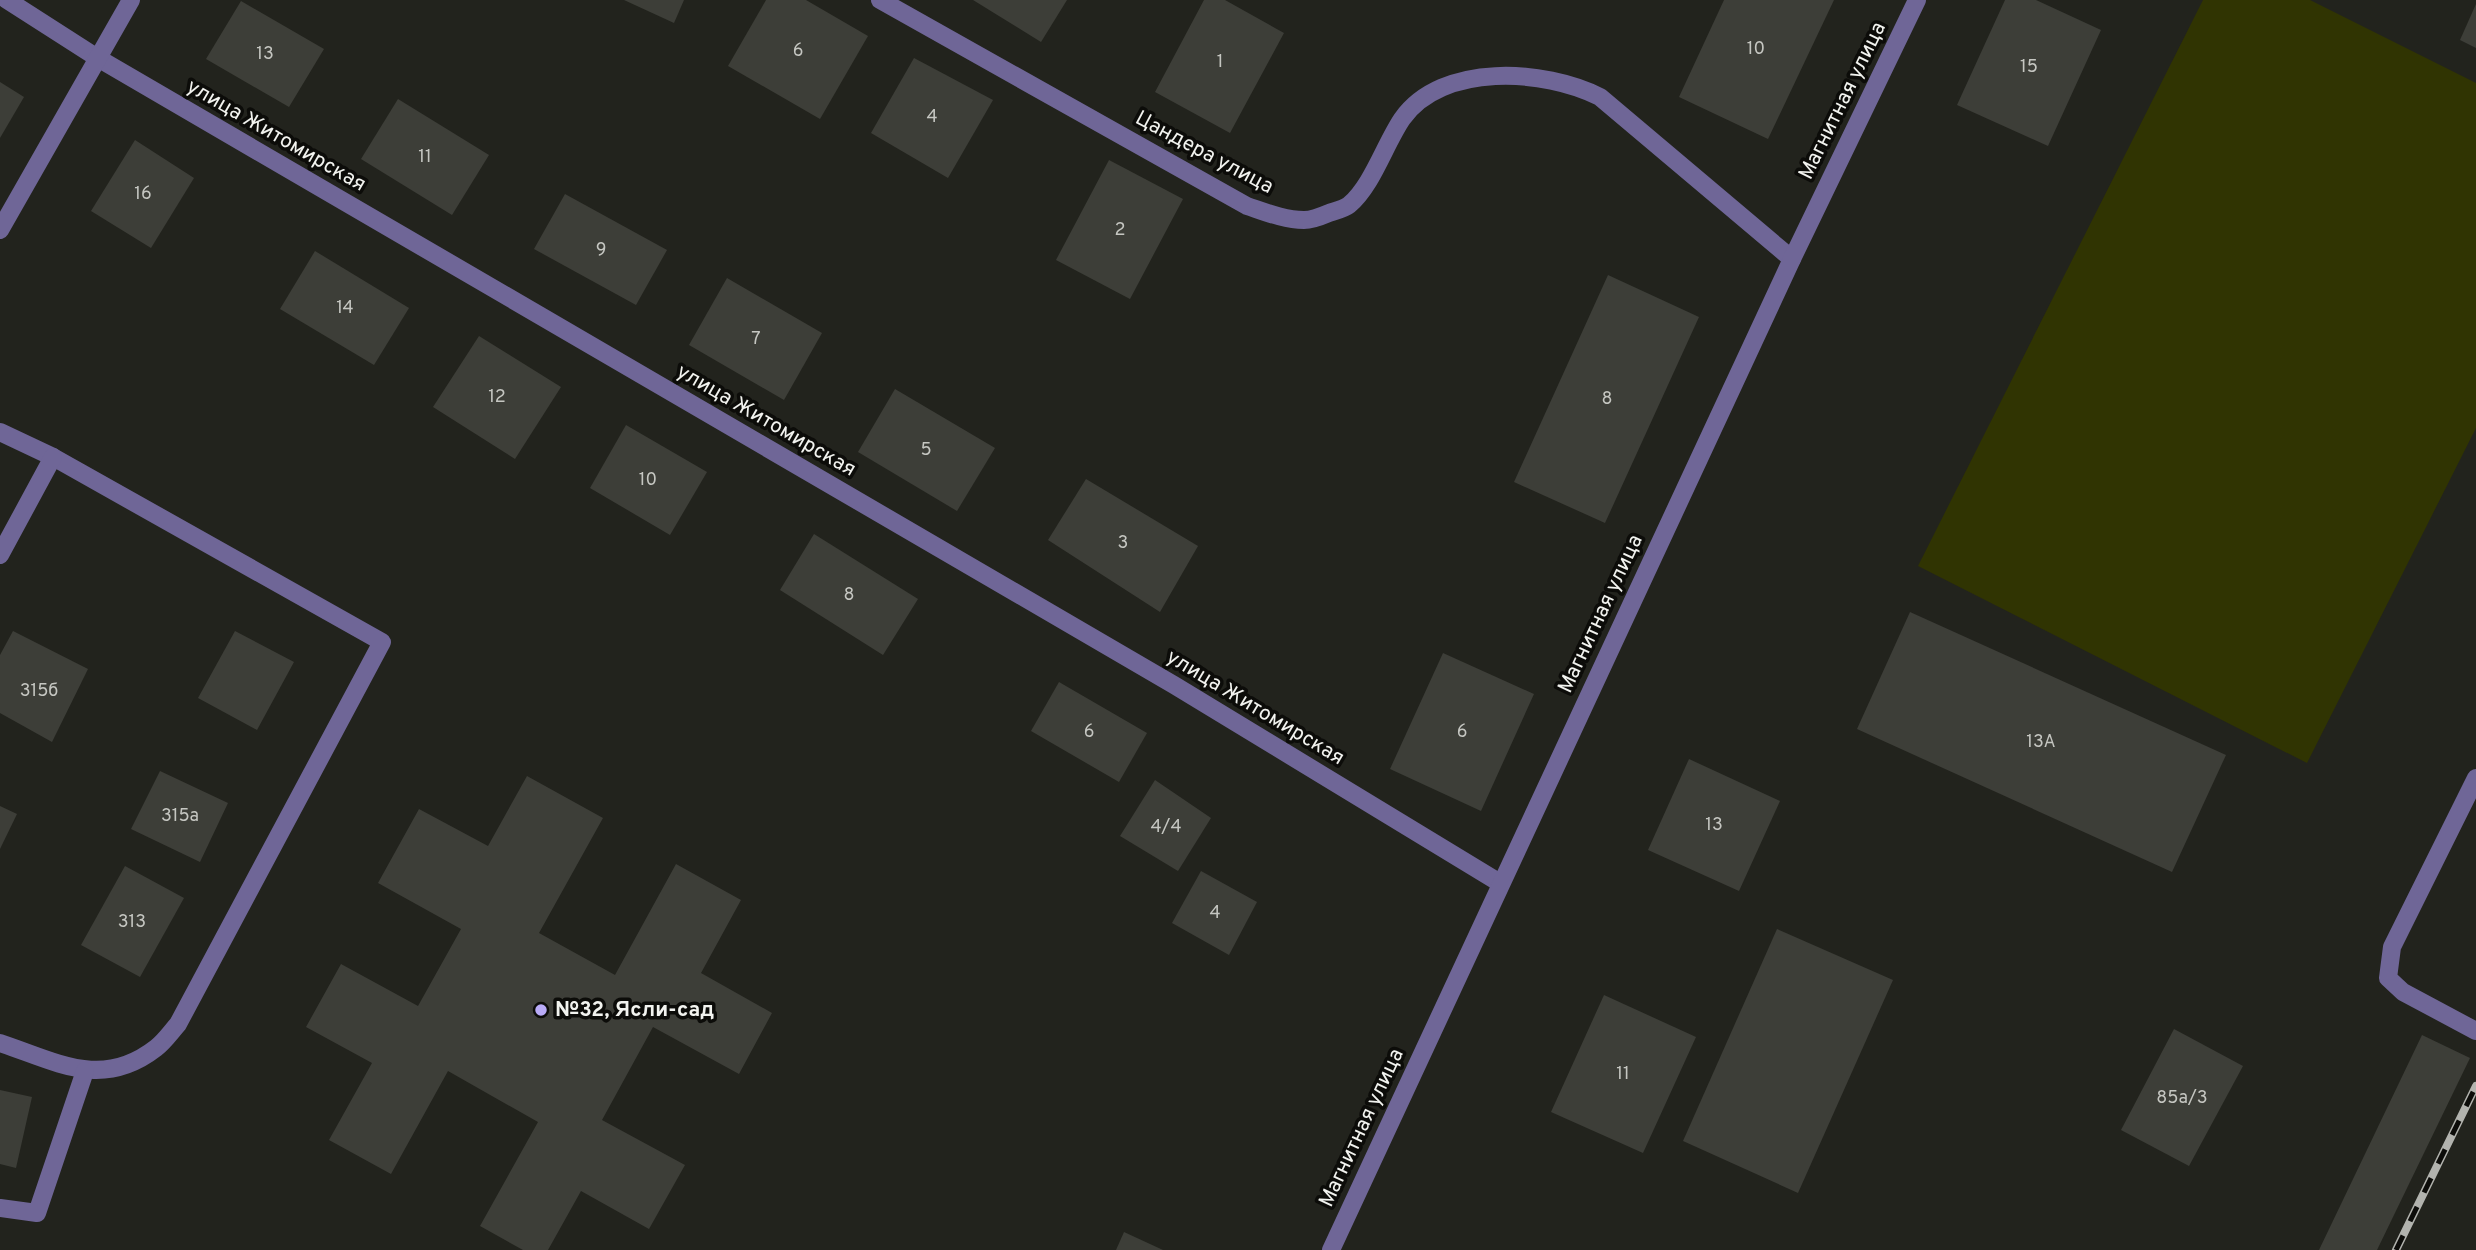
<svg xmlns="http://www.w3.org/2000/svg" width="2476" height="1250" font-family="Overpass,sans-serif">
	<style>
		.green { fill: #303402 }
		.building { fill: #3d3e38 }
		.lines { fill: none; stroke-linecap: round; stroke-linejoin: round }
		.lane { stroke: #6f6697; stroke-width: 18 }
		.street { stroke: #6f6697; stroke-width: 18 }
		.rail-casing { stroke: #b2b3ae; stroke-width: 8 }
		.rail { stroke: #0c0c09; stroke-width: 5; stroke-dasharray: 16; stroke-linecap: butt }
		.poi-dot { fill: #b9abf7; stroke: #0c0c09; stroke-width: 2.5 }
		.labels { text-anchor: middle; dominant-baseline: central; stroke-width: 7; stroke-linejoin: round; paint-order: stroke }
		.number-label { font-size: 18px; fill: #c5c6c1 }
		.street-label { font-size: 21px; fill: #f2f3ef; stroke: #0c0c09 }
		.poi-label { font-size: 21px; font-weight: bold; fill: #f2f3ef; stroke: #0c0c09; text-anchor: start }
	</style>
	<rect width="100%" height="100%" fill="#22231d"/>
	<path class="green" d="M2203,0h107l166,83v345l-169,335 -389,-197z"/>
	<g class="building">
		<path d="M624,0h60l-10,23z"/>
		<path d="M766,0h40l62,36 -48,83 -92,-53z"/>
		<path d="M973,0h94l-26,42z"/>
		<path d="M1204,0h21l59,33 -54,100 -75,-41z"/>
		<path d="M1724,0h110l-66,139 -89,-42z"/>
		<path d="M2005,0h31l65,30 -53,116 -91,-41z"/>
		<path d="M241,1l83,48 -35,58 -83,-48z"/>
		<path d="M2476,4v44l-16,-8z"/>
		<path d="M914,58l79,42 -45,78 -77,-45z"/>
		<path d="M0,82l24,15 -24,41z"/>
		<path d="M398,99l91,56 -37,60 -91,-56z"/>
		<path d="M135,140l59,38 -43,70 -60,-37z"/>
		<path d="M1109,160l74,39 -53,100 -74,-39z"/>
		<path d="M565,194l102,56 -31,55 -102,-56z"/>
		<path d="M315,251l94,57 -35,57 -94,-56z"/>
		<path d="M1608,275l91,42 -94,206 -91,-41z"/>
		<path d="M727,278l95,55 -38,67 -95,-55z"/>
		<path d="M479,336l82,51 -46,72 -82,-52z"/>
		<path d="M895,389l100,59 -38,63 -99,-59z"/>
		<path d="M626,425l81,47 -37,63 -80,-47z"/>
		<path d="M1086,479l112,67 -38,66 -112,-72z"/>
		<path d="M814,534l104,65 -35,56 -103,-65z"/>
		<path d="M1910,612l316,143 -54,117 -315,-143z"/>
		<path d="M13,631l75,38 -36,73 -52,-29v-58z"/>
		<path d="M235,631l59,31 -37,68 -59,-32z"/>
		<path d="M1443,653l91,41 -53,117 -91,-42z"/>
		<path d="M1059,682l88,51 -28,49 -88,-51z"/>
		<path d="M1689,759l91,42 -41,90 -91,-41z"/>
		<path d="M160,771l68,32 -28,59 -69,-33z"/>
		<path d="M527,776l76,42 -64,115 76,42 61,-111 65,36 -40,73 71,40 -33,61 -86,-47 -51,93 83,45 -36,64 -68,-38 -33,59h-25l-43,-24 58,-104 -90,-51 -57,103 -62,-34 43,-77 -66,-36 35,-63 77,42 43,-77 -83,-46 41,-74 69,37z"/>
		<path d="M1155,780l56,38 -33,53 -58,-35z"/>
		<path d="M0,806l17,8 -17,35z"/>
		<path d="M125,866l59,32 -44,79 -59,-32z"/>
		<path d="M1201,871l56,31 -28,53 -57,-32z"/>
		<path d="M1777,929l116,51 -95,213 -115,-52z"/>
		<path d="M1604,995l92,42 -53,116 -92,-41z"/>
		<path d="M2174,1029l69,37 -54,100 -68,-36z"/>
		<path d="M2422,1035l48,23 -93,192h-58z"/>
		<path d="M0,1090l32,7 -16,71 -16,-4z"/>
		<path d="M1124,1232l39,18h-47z"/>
	</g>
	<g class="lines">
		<path class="lane" d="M2476,778l-84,169 -4,31 15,14 73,39"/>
		<g class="street">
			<path d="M7,0l89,57 1078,628 326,198"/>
			<path d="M880,0l367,206c18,6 38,14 57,14 8,0 18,-4 25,-7 6,-2 15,-4 20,-8 23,-19 36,-61 53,-86 40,-57 143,-50 198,-22l192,162"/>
			<path d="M0,230l131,-230"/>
			<path d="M0,432l53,25 329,185 -204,382c-7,8 -14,18 -22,24 -54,42 -99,14 -156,-5"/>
			<path d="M0,555l53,-98"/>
			<path d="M0,1208l37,5 48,-142"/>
			<path d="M1331,1250l461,-991 125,-259"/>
		</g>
		<defs>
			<path id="rail" d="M2396,1250l80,-164"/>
		</defs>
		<use href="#rail" class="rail-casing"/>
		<use href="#rail" class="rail"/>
	</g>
	<circle class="poi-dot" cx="541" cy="1010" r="7"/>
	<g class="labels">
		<g class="number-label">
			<text x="1756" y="49">10</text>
			<text x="798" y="51">6</text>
			<text x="265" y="54">13</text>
			<text x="1220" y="62">1</text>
			<text x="2029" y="67">15</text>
			<text x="932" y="117">4</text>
			<text x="425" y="157">11</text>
			<text x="143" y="194">16</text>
			<text x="1120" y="230">2</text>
			<text x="601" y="250">9</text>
			<text x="345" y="308">14</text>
			<text x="756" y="339">7</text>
			<text x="497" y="397">12</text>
			<text x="1607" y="399">8</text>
			<text x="926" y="450">5</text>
			<text x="648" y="480">10</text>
			<text x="1123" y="543">3</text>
			<text x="849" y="595">8</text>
			<text x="39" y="691">315б</text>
			<text x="1089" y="732">6</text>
			<text x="1462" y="732">6</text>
			<text x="2041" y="742">13А</text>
			<text x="180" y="816">315а</text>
			<text x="1714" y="825">13</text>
			<text x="1166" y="827">4/4</text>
			<text x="1215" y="913">4</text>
			<text x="132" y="922">313</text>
			<text x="1623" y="1074">11</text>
			<text x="2182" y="1098">85а/3</text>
		</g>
		<g class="street-label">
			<text transform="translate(1843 101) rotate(-64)">Магнитная улица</text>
			<text transform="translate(276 136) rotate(30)">улица Житомирская</text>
			<text transform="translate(1204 153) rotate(28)">Цандера улица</text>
			<text transform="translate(766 421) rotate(30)">улица Житомирская</text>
			<text transform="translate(1601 614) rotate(-65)">Магнитная улица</text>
			<text transform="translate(1255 708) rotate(31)">улица Житомирская</text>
			<text transform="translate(1362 1128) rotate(-65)">Магнитная улица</text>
		</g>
		<g class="poi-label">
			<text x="555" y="1010">№32, Ясли-сад</text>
		</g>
	</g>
</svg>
